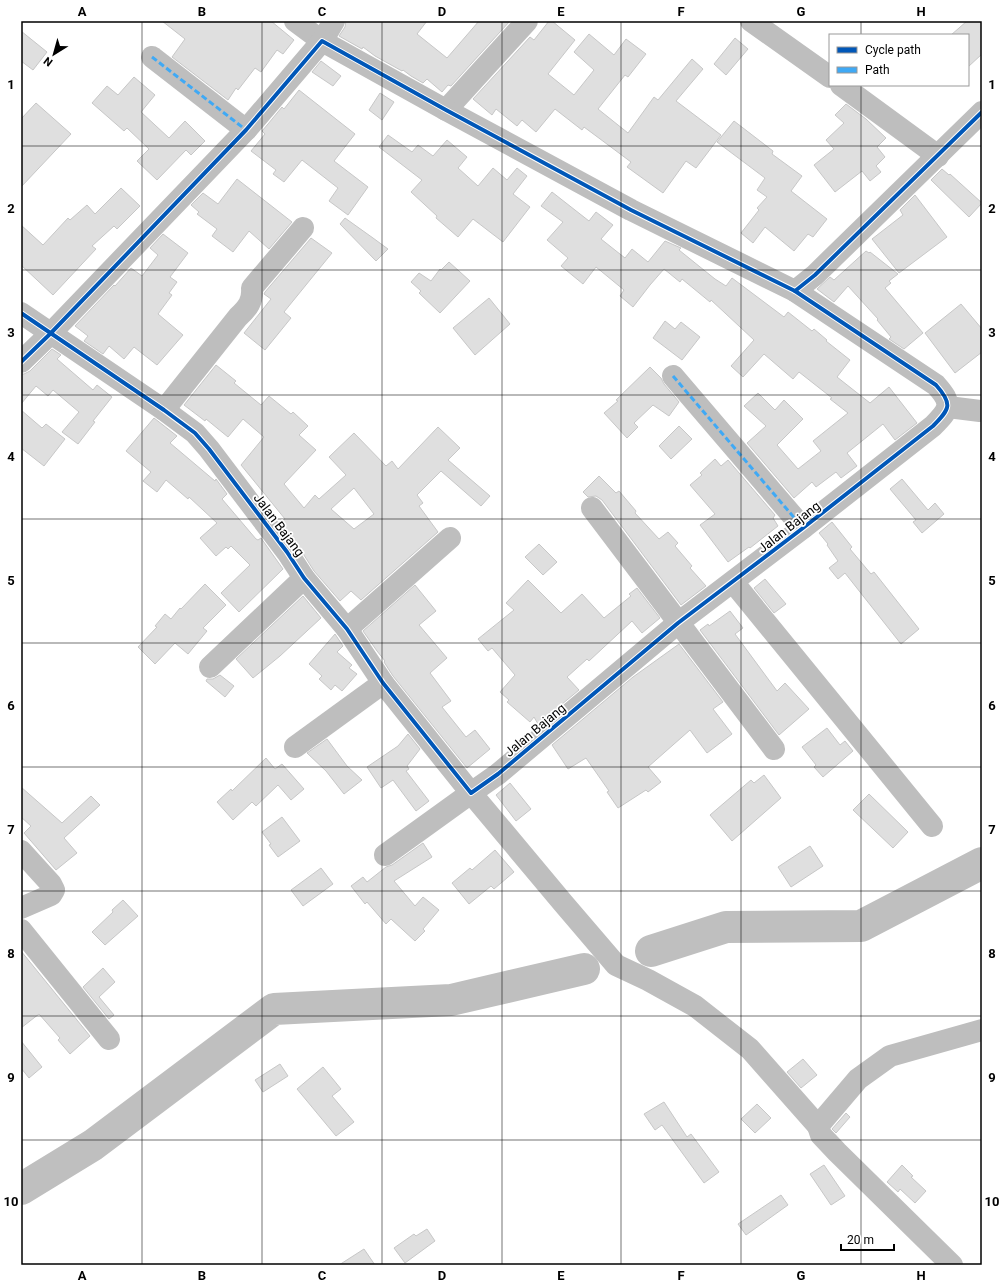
<svg xmlns="http://www.w3.org/2000/svg" width="1003" height="1286" font-family="Roboto,sans-serif">
	<style>
		.lines { fill: none; stroke-linecap: round; stroke-linejoin: round }
		.river { stroke: #bfbfbf; stroke-width: 32 }
		.building { fill: #dfdfdf; stroke: #c7c7c7; fill-rule: evenodd }
		.minor { stroke: #bebebe; stroke-width: 22 }
		.quiet { stroke: #3fa9f5; stroke-width: 3; stroke-dasharray: 6 3; stroke-linecap: butt }
		.cycleway-casing { stroke: #fff; stroke-width: 6 }
		.cycleway { stroke: #0057b8; stroke-width: 4 }
		.grid { fill: none; stroke: #000; stroke-width: 1; stroke-opacity: 0.55 }
		.labels { text-anchor: middle; dominant-baseline: central; stroke-width: 3.5; stroke-linejoin: round; paint-order: stroke }
		.street-label { font-size: 13px; fill: #000; stroke: #fff }
		.neatline { fill: none; stroke: #000; stroke-width: 1.5 }
		.grid-label { font-size: 13px; text-anchor: middle; font-weight: bold; fill: #000 }
	</style>
	<rect width="100%" height="100%" fill="#fff"/>
	<g class="lines">
		<g class="river">
			<path d="M651,951l75,-24 135,-1 121,-63"/>
			<path d="M21,1189l72,-44 181,-136 177,-9 133,-31"/>
		</g>
	</g>
	<g class="building">
		<path d="M162,21h109l23,19 -11,14 -6,-4 -16,22 -6,-4 -17,22 -2,-2 -8,12 -56,-43 13,-18z"/>
		<path d="M346,21h81l-10,13 30,24 32,-37h31l-59,65 -3,-1 -6,7 -15,-13 -4,4 -12,-7 -8,-6 -1,1 -27,-15 -12,-9 -1,2 -23,-13 6,-9z"/>
		<path d="M549,21h3l23,19 -27,34 26,21 20,-25 -20,-18 15,-18 25,21 12,-16 20,15 -18,23 -3,-2 -27,34 30,24 26,-36 4,3 34,-41 11,10 -27,32 45,34 -25,33 -10,-7 -23,32 -36,-26 4,-5 -47,-35 -2,3 -27,-21 -19,23 -14,-12 -5,6 -21,-17 -4,6 -19,-16 57,-62 4,3z"/>
		<path d="M967,21h15v33l-14,13v-32h-17z"/>
		<path d="M21,31l26,21 -14,18 -12,-9z"/>
		<path d="M735,38l13,11 -22,26 -12,-11z"/>
		<path d="M321,61l20,15 -8,10 -21,-14z"/>
		<path d="M134,77l21,18 -14,17 28,26 16,-17 20,20 -14,14 -5,-5 -29,30 -20,-19 12,-12 -22,-21 -3,3 -32,-28 15,-17 11,9z"/>
		<path d="M299,90l56,44 -21,27 34,26 -20,28 -19,-14 9,-13 -36,-28 -18,22 -11,-8 3,-4 -25,-19 14,-17 -3,-3 6,-7 14,-17 2,2z"/>
		<path d="M380,93l14,9 -12,18 -13,-10z"/>
		<path d="M36,103l35,31 -50,53v-68z"/>
		<path d="M846,104l20,15 20,19 -9,9 8,10 -9,9 5,6 -11,9 -8,-10 -27,21 -21,-27 20,-16 -8,-9 18,-17 -9,-8z"/>
		<path d="M734,121l39,30 -1,3 30,22 -11,15 36,28 -14,18 -5,-3 -14,17 -29,-24 -12,16 -12,-10 18,-23 -2,-2 10,-11 -10,-7 8,-12 -48,-36z"/>
		<path d="M388,135l24,17 6,-7 15,11 14,-16 20,17 -9,11 20,18 15,-18 14,12 10,-12 10,8 -14,18 17,13 -27,35 -30,-23 -15,18 -22,-19 1,-2 -26,-24 11,-12 -43,-33z"/>
		<path d="M942,169l7,6 1,-1 32,29 -13,14 -38,-37z"/>
		<path d="M237,179l55,43 -23,27 -20,-18 -16,21 -21,-16 5,-7 -20,-15 2,-2 -8,-7 12,-12 15,11z"/>
		<path d="M121,188l19,18 -23,23 -3,-3 -22,20 4,3 -43,46 -32,-30v-40l22,20 25,-27 2,2 17,-15 8,9z"/>
		<path d="M552,192l37,29 7,-9 17,13 -12,14 24,19 7,-9 16,13 17,-21 16,7 -2,2 36,29 11,7 6,-8 52,39 4,-5 24,19 2,-2 13,11 -1,1 24,19 -13,17 33,26 19,-16 28,36 -22,17 -12,-16 -36,29 10,13 -16,12 -5,-6 -20,15 -4,-5 -18,16 -47,-55 19,-17 -22,-20 14,-13 17,17 9,-10 19,19 -26,26 21,24 23,-18 -8,-10 35,-28 -18,-14 2,-1 -33,-26 -6,7 -29,-25 -21,23 -12,-11 23,-26 -43,-40 -1,2 -28,-23 -2,3 -16,-13 -14,16 -17,22 -13,-11 4,-6 -28,-23 -13,17 -22,-18 7,-8 -21,-18 16,-18 -22,-16z"/>
		<path d="M915,195l32,42 -48,36 -27,-34 31,-24 -3,-5z"/>
		<path d="M345,218l28,20 15,11 -12,12 -36,-37z"/>
		<path d="M163,234l25,19 -18,24 7,5 -8,11 3,2 -14,19 25,21 -26,30 -23,-18 -10,12 -15,-13 -6,8 -19,-13 4,-5 -13,-10 39,-41 1,1 16,-18 11,8 16,-21 -8,-7z"/>
		<path d="M311,238l21,15 -48,59 7,6 -26,32 -21,-17 27,-34 -7,-5 1,-2z"/>
		<path d="M866,251l3,2 1,-1 28,22 -9,7 2,2 -6,5 38,45 -19,16 -15,-10 2,-2 -14,-17 1,-1 -30,-33 -14,16 -17,-13 13,-12 4,3z"/>
		<path d="M449,262l21,19 -30,32 -21,-20 2,-2 -10,-9 8,-9 12,8 9,-12 1,1z"/>
		<path d="M489,298l21,26 -35,31 -22,-27z"/>
		<path d="M961,304l21,25v23l-27,21 -30,-40z"/>
		<path d="M665,321l10,8 6,-7 19,15 -18,23 -29,-22z"/>
		<path d="M52,349l9,6 -4,4 36,31 4,-5 15,12 -19,24 2,1 -17,22 -16,-12 17,-20 -26,-22 -5,6 -12,-10 -15,18v-30h3l6,-3z"/>
		<path d="M216,365l20,16 -2,2 27,22 8,-9 22,18 2,-2 15,14 -9,9 17,15 -32,34 20,24 11,-13 4,4 27,-24 -17,-18 25,-24 32,33 6,-5 6,8 40,-42 22,21 -12,12 42,36 -9,10 -40,-35 -24,24 6,8 -4,3 19,26 -77,68 -10,-9 -11,10 -26,-30 -17,-27 -17,-22 5,-3 -44,-54 23,-28 -21,-18 -15,18 -22,-18 -1,2 -21,-16zM354,488l20,26 -20,15 -23,-20z"/>
		<path d="M650,367l11,11 3,6 15,18 -10,14 -16,-11 -19,18 4,4 -11,11 -23,-25 14,-12 -2,-1z"/>
		<path d="M21,410l21,18 4,-4 19,15 -21,27 -23,-18z"/>
		<path d="M154,418l23,18 -7,7 45,38 1,-2 11,15 -5,5 34,40 2,1 3,-2 22,31 -44,43 -18,-19 29,-28 -19,-19 -3,3 -2,-2 -10,9 -16,-18 17,-15 -28,-26 -1,2 -22,-19 -9,12 -14,-11 8,-9 -25,-21z"/>
		<path d="M679,426l13,13 -21,20 -12,-13z"/>
		<path d="M715,459l6,7 7,-6 47,55 -2,3 5,8 -28,22 -1,-1 -21,15 -28,-37 15,-11 -25,-29 12,-10 -2,-2z"/>
		<path d="M599,476l17,17 3,-2 17,20 -1,2 24,26 9,-7 10,11 -3,3 17,20 -2,2 16,18 -25,19 -79,-105 -6,-4 -8,1 -5,-5z"/>
		<path d="M902,479l26,31 7,-7 9,11 -22,19 -9,-11 3,-2 -26,-31z"/>
		<path d="M832,522l20,25 -2,2 21,25 3,-2 45,57 -18,15 -56,-71 -7,6 -9,-11 9,-7 -11,-16 1,-1 -9,-11z"/>
		<path d="M539,544l18,18 -14,13 -18,-18z"/>
		<path d="M765,579l21,25 -12,9 -20,-25z"/>
		<path d="M528,580l33,33 21,-19 22,24 27,-22 -2,-2 8,-6 23,30 -18,15 -10,-12 -43,40 -2,-2 -20,18 12,13 -41,34 -4,-7 -4,5 -23,-20 2,-2 -9,-8 15,-17 -23,-27 -4,3 -10,-12 36,-29 -8,-7z"/>
		<path d="M205,584l21,21 -23,23 4,3 -19,23 -13,-11 -20,21 -17,-17 19,-20 -2,-1 10,-12 6,5 9,-11 1,1z"/>
		<path d="M415,585l21,26 -17,14 28,33 -17,15 21,28 -9,6 24,30 9,-7 15,19 -23,19 -74,-92 -9,-14 1,-1 -8,-10 -14,-20z"/>
		<path d="M303,596l18,22 -41,38 -27,22 -17,-19z"/>
		<path d="M730,611l13,17 -8,6 42,57 8,-8 24,26 -30,26 -79,-105 8,-6 1,2z"/>
		<path d="M335,634l8,12 -6,6 15,13 -3,3 8,6 -15,17 -7,-6 -4,5 -12,-11 3,-3 -13,-12z"/>
		<path d="M679,644l44,58 -10,7 19,25 -25,19 -17,-23 -42,37 13,15 -13,10 -2,-2 -28,18 -11,-16 2,-1 -23,-33 -18,11 -16,-24 81,-68z"/>
		<path d="M220,675l14,11 -9,11 -19,-16 1,-2h6z"/>
		<path d="M827,728l13,17 5,-4 8,10 -30,26 -9,-10 2,-2 -14,-18z"/>
		<path d="M408,734l12,15 -13,17 2,3 -3,2 23,30 -13,10 -23,-31 -12,8 -14,-21 31,-21z"/>
		<path d="M327,739l20,27 15,14 -18,14 -18,-23 -19,-18z"/>
		<path d="M266,758l9,11 7,-5 22,25 -13,11 -13,-15 -22,21 -4,-4 -19,18 -16,-18 14,-13 1,2z"/>
		<path d="M764,775l17,23 -49,43 -22,-26 41,-35 3,3z"/>
		<path d="M510,783l21,26 -15,12 -20,-26z"/>
		<path d="M21,787l41,36 29,-27 9,9 -36,33 13,15 -21,17 -32,-37 7,-7 -10,-9z"/>
		<path d="M869,794l39,38 -15,16 -40,-38z"/>
		<path d="M282,817l18,24 -22,16 -9,-12 2,-1 -9,-12z"/>
		<path d="M423,843l9,14 -38,24 21,25 8,-9 16,13 -16,19 2,2 -10,10 -24,-22 -5,5 -19,-22 -2,2 -14,-18 12,-9 4,5 19,-15 6,-2z"/>
		<path d="M810,846l13,20 -32,21 -13,-20z"/>
		<path d="M495,850l19,22 -20,17 -3,-3 -22,18 -17,-21 18,-15 2,2z"/>
		<path d="M321,868l12,16 -30,22 -12,-16z"/>
		<path d="M123,900l15,16 -33,29 -13,-13 21,-20 -1,-2z"/>
		<path d="M21,951l69,85 -20,18 -12,-14 2,-2 -21,-24 -18,14z"/>
		<path d="M103,968l12,14 -16,15 15,18 -5,4 -26,-32z"/>
		<path d="M21,1041l21,26 -13,11 -8,-10z"/>
		<path d="M803,1059l14,16 -16,13 -14,-16z"/>
		<path d="M280,1064l8,12 -25,16 -8,-12z"/>
		<path d="M323,1067l18,22 -9,7 22,26 -18,14 -39,-47z"/>
		<path d="M664,1102l23,35 4,-3 28,38 -15,11 -42,-58 -7,5 -11,-16z"/>
		<path d="M757,1104l14,14 -16,15 -14,-14z"/>
		<path d="M846,1113l4,4 -14,16 -4,-4z"/>
		<path d="M824,1165l21,31 -14,9 -21,-31z"/>
		<path d="M902,1165l11,11 -2,1 15,14 -11,12 -15,-14 -2,3 -11,-10z"/>
		<path d="M781,1195l7,10 -42,30 -8,-11z"/>
		<path d="M427,1229l8,12 -30,22 -11,-15 20,-14 2,2z"/>
		<path d="M364,1249l11,16h-36z"/>
	</g>
	<g class="lines">
		<g class="minor">
			<path d="M295,21l27,20 12,-20"/>
			<path d="M751,21l79,56"/>
			<path d="M152,57l94,73"/>
			<path d="M841,85l97,71"/>
			<path d="M446,110l81,-89"/>
			<path d="M21,313l143,97 31,23 14,16 78,103 17,26 43,51 36,54 88,110 27,-19 180,-151 125,-95 130,-102c17,-17 20,-22 3,-41l-141,-94"/>
			<path d="M21,362l29,-28 196,-204 76,-89 124,69 185,100 164,81 20,-16 167,-163"/>
			<path d="M673,376l130,152"/>
			<path d="M948,407l32,4"/>
			<path d="M164,410l74,-93c10,-9 15,-16 14,-29l51,-60"/>
			<path d="M592,508l182,241"/>
			<path d="M733,582l199,244"/>
			<path d="M347,629l103,-91"/>
			<path d="M210,667l94,-89"/>
			<path d="M295,747l88,-64"/>
			<path d="M21,851l30,33 3,6 -3,5 -30,13"/>
			<path d="M385,855l86,-62 92,110 53,62 32,15 47,26 55,43 68,77"/>
			<path d="M21,930l88,109"/>
			<path d="M952,1265l-115,-113 -16,-17 -3,-9 40,-47 32,-23 92,-26"/>
		</g>
		<g class="quiet">
			<path d="M152,57l94,73"/>
			<path d="M673,376l130,152"/>
		</g>
		<defs>
			<g id="cycleway">
				<path d="M21,313l143,97 31,23 14,16 78,103 17,26 43,51 36,54 88,110 27,-19 180,-151 125,-95 130,-102c17,-17 20,-22 3,-41l-141,-94"/>
				<path d="M21,362l29,-28 196,-204 76,-89 124,69 185,100 164,81 20,-16 167,-163"/>
			</g>
		</defs>
		<use href="#cycleway" class="cycleway-casing"/>
		<use href="#cycleway" class="cycleway"/>
	</g>
	<path class="grid" d="M142,21v1244M262,21v1244M382,21v1244M502,21v1244M621,21v1244M741,21v1244M861,21v14M861,85v1180M21,146h961M21,270h961M21,395h961M21,519h961M21,643h961M21,767h961M21,891h961M21,1016h961M21,1140h961"/>
	<g class="labels">
		<g class="street-label">
			<text transform="translate(279 525) rotate(53)">Jalan Bajang</text>
			<text transform="translate(789 527) rotate(-38)">Jalan Bajang</text>
			<text transform="translate(535 730) rotate(-40)">Jalan Bajang</text>
		</g>
	</g>
	<rect width="1003" height="1286" fill="none" stroke="#ffffff" stroke-width="44"/>
	<rect x="829" y="34" width="140" height="52" fill="#ffffff" stroke="#999999"/>
	<rect x="837" y="47" width="20" height="6" fill="#0057b8" stroke="#999999"/>
	<text x="865" y="54" font-size="12" fill="#000000">Cycle path</text>
	<rect x="837" y="67" width="20" height="6" fill="#3fa9f5" stroke="#999999"/>
	<text x="865" y="74" font-size="12" fill="#000000">Path</text>
	<g transform="translate(54 54) rotate(217)" stroke="#ffffff" stroke-width="3" paint-order="stroke">
	<path d="M0-3L7 15L0 10L-7 15Z" fill="#000000"/>
	<text y="-6" font-size="11" font-weight="bold" text-anchor="middle" fill="#000000">N</text>
	</g>
	<path d="M841 1244v6h53v-6" fill="none" stroke="#000000" stroke-width="2"/>
	<text x="847" y="1244" font-size="12" fill="#000000" stroke="#ffffff" stroke-width="3" paint-order="stroke">20 m</text>
	<rect x="22" y="22" width="959" height="1242" class="neatline"/>
	<g class="grid-label">
		<text x="82" y="16">A</text>
		<text x="202" y="16">B</text>
		<text x="322" y="16">C</text>
		<text x="442" y="16">D</text>
		<text x="561" y="16">E</text>
		<text x="681" y="16">F</text>
		<text x="801" y="16">G</text>
		<text x="921" y="16">H</text>
		<text x="11" y="89">1</text>
		<text x="992" y="89">1</text>
		<text x="11" y="213">2</text>
		<text x="992" y="213">2</text>
		<text x="11" y="337">3</text>
		<text x="992" y="337">3</text>
		<text x="11" y="461">4</text>
		<text x="992" y="461">4</text>
		<text x="11" y="585">5</text>
		<text x="992" y="585">5</text>
		<text x="11" y="710">6</text>
		<text x="992" y="710">6</text>
		<text x="11" y="834">7</text>
		<text x="992" y="834">7</text>
		<text x="11" y="958">8</text>
		<text x="992" y="958">8</text>
		<text x="11" y="1082">9</text>
		<text x="992" y="1082">9</text>
		<text x="11" y="1206">10</text>
		<text x="992" y="1206">10</text>
		<text x="82" y="1280">A</text>
		<text x="202" y="1280">B</text>
		<text x="322" y="1280">C</text>
		<text x="442" y="1280">D</text>
		<text x="561" y="1280">E</text>
		<text x="681" y="1280">F</text>
		<text x="801" y="1280">G</text>
		<text x="921" y="1280">H</text>
	</g>
</svg>
